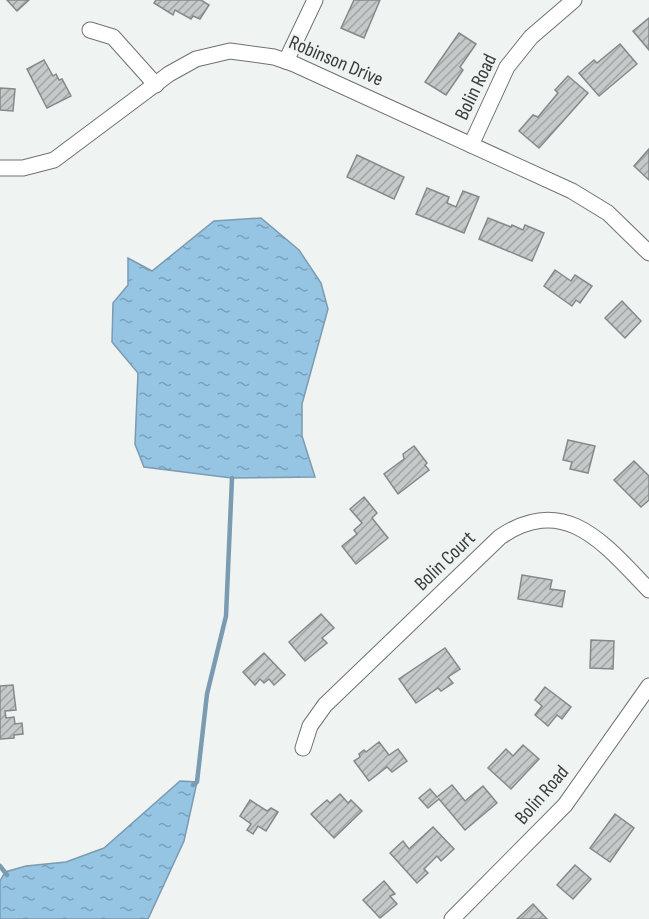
<svg xmlns="http://www.w3.org/2000/svg" width="649" height="919" font-family="'Sofia Sans Condensed',sans-serif">
	<style>
		.water { fill: url(#water-ripples); stroke: #7a9bb1; stroke-width: 1.5 }
		.lines { fill: none; stroke-linecap: round; stroke-linejoin: round }
		.stream { stroke: #7a9bb1; stroke-width: 4.5 }
		.building { fill: url(#building-hatch); stroke: #86898a; stroke-width: 1.5 }
		.minor-casing { stroke: #6f7271; stroke-width: 17 }
		.minor { stroke: #fff; stroke-width: 15 }
		.labels { text-anchor: middle; dominant-baseline: central; stroke-width: 4.5; stroke-linejoin: round; paint-order: stroke }
		.street-label { font-size: 20px; fill: #3a3c3b; stroke: #eff3f2 }
	</style>
	<defs>
		<pattern id="water-ripples" width="26" height="14" patternUnits="userSpaceOnUse" patternTransform="scale(1.5)"><rect width="26" height="14" fill="#96c4e3"/><path d="M2 4q2-2 4 0t4 0M15 11q2-2 4 0t4 0" fill="none" stroke="#7ba0b9"/></pattern>
		<pattern id="building-hatch" width="6" height="6" patternUnits="userSpaceOnUse" patternTransform="scale(1.5)"><rect width="6" height="6" fill="#c5c9ca"/><path d="M-1 1l2-2M0 6l6-6M5 7l2-2" fill="none" stroke="#a1a4a5"/></pattern>
	</defs>
	<rect width="100%" height="100%" fill="#eff3f2"/>
	<g class="water">
		<path d="M261,218l38,32 22,33 7,26 -26,95v32l13,41 -83,1 -88,-11 -9,-23 3,-71 -26,-31 1,-39 15,-18v-27l24,13 62,-50z"/>
		<path d="M180,781l17,1 -13,59 -36,78h-148v-38l5,-9 21,-6 40,-4 38,-14z"/>
	</g>
	<g class="lines">
		<g class="stream">
			<path d="M193,785l4,-3 10,-88 19,-78 6,-138"/>
			<path d="M0,866l7,9"/>
		</g>
	</g>
	<g class="building">
		<path d="M7,0h22l-12,11z"/>
		<path d="M156,0h45l8,5 -9,14 -7,-3 -2,3 -16,-9 -2,5 -19,-12z"/>
		<path d="M354,0h26l-16,38 -23,-10z"/>
		<path d="M649,18v32l-16,-19z"/>
		<path d="M459,33l17,11 -16,23 3,3 -17,25 -21,-13z"/>
		<path d="M620,44l17,20 -38,32 -20,-23 15,-13 3,3z"/>
		<path d="M44,60l9,16 3,-2 3,6 3,-1 9,17 -24,12 -20,-39z"/>
		<path d="M568,76l20,17 -49,55 -20,-17 14,-16 5,2 20,-24 -3,-3z"/>
		<path d="M0,88l15,1 -2,22 -13,-1z"/>
		<path d="M649,149v31l-15,-14z"/>
		<path d="M357,155l47,22 -10,22 -47,-22z"/>
		<path d="M427,188l22,9 -2,6 9,4 7,-16 16,6 -15,36 -48,-19z"/>
		<path d="M488,218l23,9 1,-2 11,5 2,-5 19,8 -12,28 -53,-22z"/>
		<path d="M555,270l16,11 4,-6 17,11 -12,17 -4,-3 -4,6 -28,-20z"/>
		<path d="M622,301l19,20 -16,17 -20,-20z"/>
		<path d="M568,440l27,6 -7,27 -18,-4 2,-7 -9,-2z"/>
		<path d="M414,446l13,17 -2,2 4,5 -31,24 -14,-20 20,-15 -1,-5z"/>
		<path d="M634,461l15,15v24l-8,7 -27,-27z"/>
		<path d="M364,497l13,16 -5,5 16,20 -32,26 -14,-18 15,-12 -3,-4 8,-7 -12,-14z"/>
		<path d="M522,575l30,5 -2,9 15,2 -3,16 -44,-8z"/>
		<path d="M321,614l13,14 -12,10 5,5 -22,18 -16,-19z"/>
		<path d="M591,640l23,1 -1,28 -23,-1z"/>
		<path d="M445,648l15,21 -12,8 5,6 -12,8 -3,-3 -22,15 -17,-24z"/>
		<path d="M264,653l21,22 -11,10 -5,-6 -5,4 -4,-4 -5,6 -12,-13z"/>
		<path d="M13,685l3,25 -11,1 1,7 8,-1 1,7 7,-1 1,11 -9,1v3l-14,1v-53z"/>
		<path d="M545,687l26,20 -9,12 -5,-4 -9,11 -13,-11 7,-9 -7,-6z"/>
		<path d="M379,742l10,13 9,-6 9,12 -15,11 -5,-5 -18,14 -15,-20 6,-4 -1,-3 5,-4 2,2z"/>
		<path d="M523,745l16,14 -28,30 -23,-21 18,-19 7,7z"/>
		<path d="M452,785l13,16 18,-15 14,17 -32,27 -26,-31 -11,9 -9,-10 11,-9 7,8z"/>
		<path d="M340,794l8,9 3,-3 11,11 -28,27 -23,-24 16,-14 3,3z"/>
		<path d="M250,800l17,11 4,-3 7,4 -12,19 -8,-5 -5,8 -6,-4 4,-6 -11,-8z"/>
		<path d="M615,814l19,14 -24,34 -20,-14z"/>
		<path d="M433,827l21,22 -13,12 -4,-5 -13,13 4,4 -11,10 -27,-30 13,-12 6,8z"/>
		<path d="M575,865l16,14 -18,20 -16,-14z"/>
		<path d="M384,881l11,13 -5,2 7,8 -17,14 -17,-18z"/>
		<path d="M533,904l14,15h-30z"/>
	</g>
	<g class="lines">
		<defs>
			<g id="minor">
				<path d="M90,30l23,7 43,48"/>
				<path d="M286,61l29,-61"/>
				<path d="M471,145l36,-78 24,-30 43,-37"/>
				<path d="M0,168h23l31,-8 115,-86 27,-15 34,-8 44,6 20,7 278,127 36,22 41,40"/>
				<path d="M303,748l7,-22 15,-21 175,-168c66,-45 106,9 149,53"/>
				<path d="M452,919l113,-114 84,-119"/>
			</g>
		</defs>
		<use href="#minor" class="minor-casing"/>
		<use href="#minor" class="minor"/>
	</g>
	<g class="labels">
		<g class="street-label">
			<text transform="translate(336 61) rotate(23)">Robinson Drive</text>
			<text transform="translate(476 87) rotate(-64)">Bolin Road</text>
			<text transform="translate(445 561) rotate(-44)">Bolin Court</text>
			<text transform="translate(542 795) rotate(-49)">Bolin Road</text>
		</g>
	</g>
</svg>
